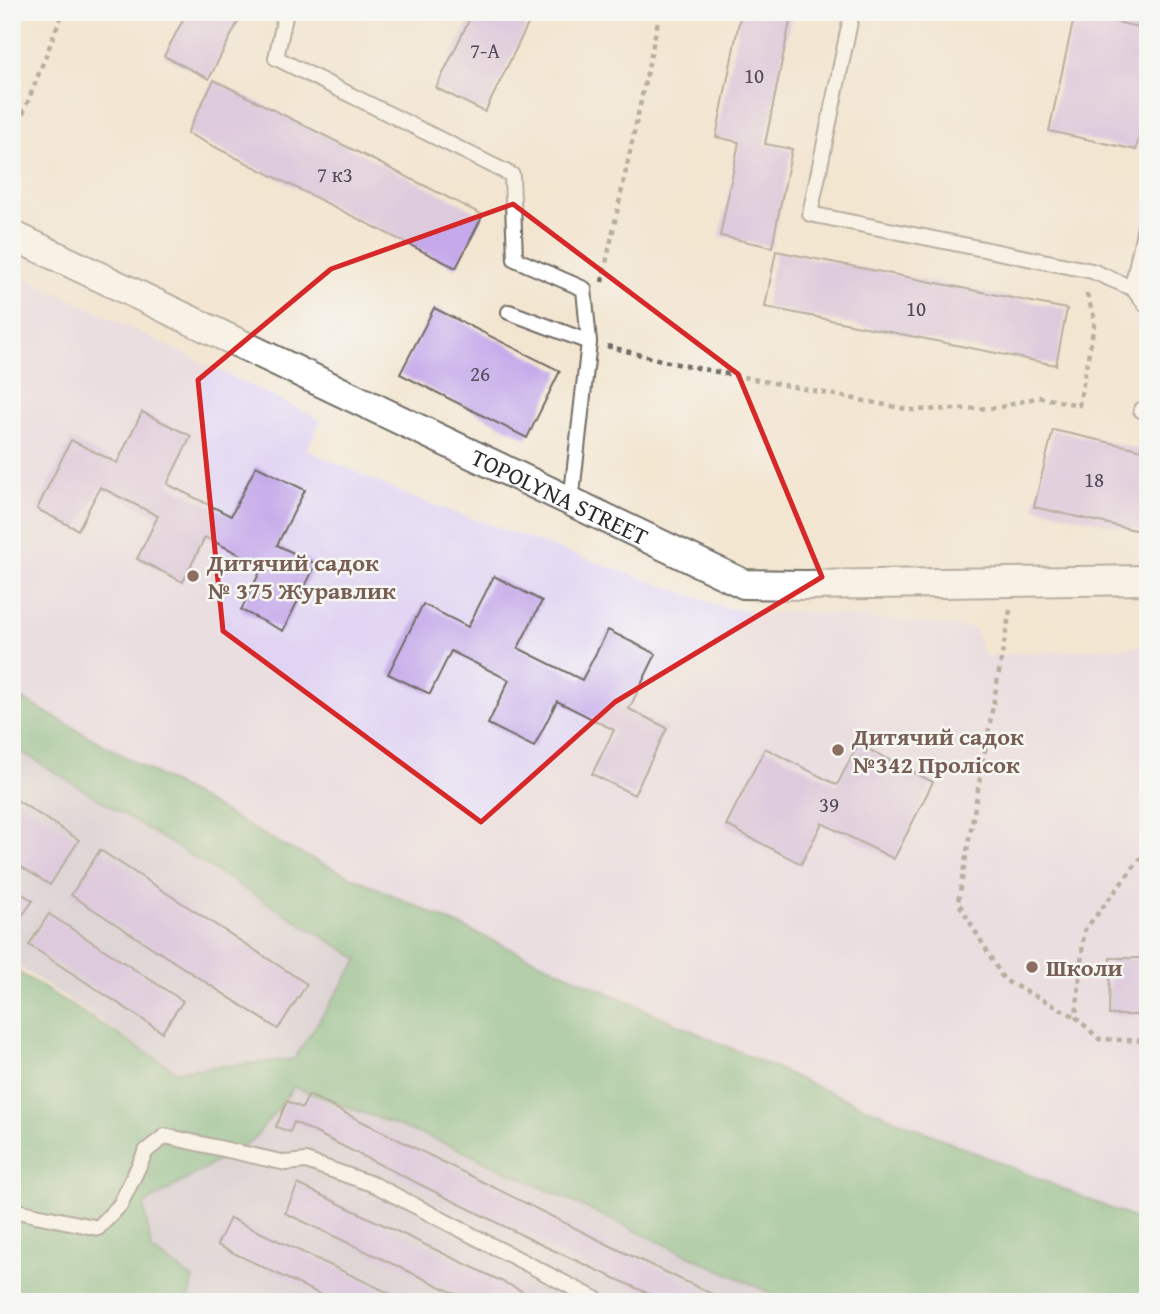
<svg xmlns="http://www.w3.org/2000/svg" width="1160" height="1314" font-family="'Gentium Book Plus',serif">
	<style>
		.built { fill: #e1d4f3 }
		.industrial { fill: #c5c0da }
		.forest { fill: #69b27a; stroke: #4a6e52; stroke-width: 2 }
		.building { fill: #c5a9ea }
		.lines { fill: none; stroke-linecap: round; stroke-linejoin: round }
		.service-casing { stroke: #716c65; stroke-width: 18 }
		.minor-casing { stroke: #716c65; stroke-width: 32 }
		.path { stroke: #716c65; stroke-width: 4.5; stroke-dasharray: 5 5; stroke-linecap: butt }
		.service { stroke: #fff; stroke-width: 14 }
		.minor { stroke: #fff; stroke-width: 28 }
		.marked { fill: none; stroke: #d62828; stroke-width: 5; stroke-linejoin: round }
		.education-dot { fill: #8d6e63; stroke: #f6f6f2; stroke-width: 2.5 }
		.labels { text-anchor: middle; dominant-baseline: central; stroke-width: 5; stroke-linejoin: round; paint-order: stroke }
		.number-label { font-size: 21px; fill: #524a5b }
		.street-label { font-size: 24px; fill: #2b2b2b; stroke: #f6f6f2 }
		.education-label { font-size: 24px; font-weight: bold; fill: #785e54; stroke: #f6f6f2; text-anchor: start }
	</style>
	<rect width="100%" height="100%" fill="#f6f6f2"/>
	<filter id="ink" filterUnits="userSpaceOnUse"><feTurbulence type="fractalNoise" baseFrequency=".0143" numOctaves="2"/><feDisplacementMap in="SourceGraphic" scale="14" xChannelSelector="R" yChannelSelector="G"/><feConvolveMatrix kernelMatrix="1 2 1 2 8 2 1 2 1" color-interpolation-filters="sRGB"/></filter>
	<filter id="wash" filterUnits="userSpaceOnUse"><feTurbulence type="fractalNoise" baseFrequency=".00686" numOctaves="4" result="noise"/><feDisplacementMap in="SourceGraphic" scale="28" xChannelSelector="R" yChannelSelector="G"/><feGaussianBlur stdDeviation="1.57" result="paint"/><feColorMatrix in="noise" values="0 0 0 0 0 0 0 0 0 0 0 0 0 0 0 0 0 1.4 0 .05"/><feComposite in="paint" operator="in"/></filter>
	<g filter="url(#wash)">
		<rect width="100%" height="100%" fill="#f3e6d1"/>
		<path class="built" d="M12,271l309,149 -15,30 105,47 315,111 40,6 31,-3 177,17 10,28 164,-10v578l-331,-137 -531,-240 -274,-154z"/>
		<g class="industrial">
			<path d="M12,746l347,213 -65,100 -118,12 -164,-109z"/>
			<path d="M294,1087l158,59 338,156h-602l5,-23 -42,-30 -8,-44 111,-66z"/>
		</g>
		<path class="forest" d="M12,693l274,154 531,240 331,137v78h-358l-338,-156 -158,-59 -40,52 -110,66 7,44 42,30 -5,23h-176v-334l164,103 118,-12 65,-100 -347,-213z"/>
		<g id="blocks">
			<g class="building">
				<path d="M187,12h56l-34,67 -45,-23z"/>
				<path d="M473,12h61l-49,100 -49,-24z"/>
				<path d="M741,12h51l-27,132 27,5 -20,98 -52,-11 19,-94 -23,-5z"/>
				<path d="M1075,13l73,16v66l-12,55 -87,-19z"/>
				<path d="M214,80l269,135 -27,53 -269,-135z"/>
				<path d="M776,251l291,58 -11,56 -291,-58z"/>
				<path d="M434,308l126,63 -33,67 -127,-64z"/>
				<path d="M142,412l49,24 -24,48 64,32 25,-50 49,24 -28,55 39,19 -33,67 -42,-21 22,-44 -58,-29 -22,45 -46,-23 21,-43 -58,-29 -22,43 -41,-21 34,-69 46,23z"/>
				<path d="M1053,430l95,21v82l-114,-26z"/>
				<path d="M494,576l48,25 -24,47 64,32 26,-50 48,24 -27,55 38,19 -33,67 -42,-21 22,-44 -57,-29 -23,46 -46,-23 21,-44 -58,-29 -21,43 -42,-20 35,-70 45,23z"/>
				<path d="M858,744l75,38 -39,77 -72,-36 -21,41 -75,-39 39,-77 72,37z"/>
				<path d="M12,797l67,43 -29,45 -38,-24z"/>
				<path d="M100,850l207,134 -29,45 -207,-134z"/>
				<path d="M12,887l21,14 -21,28z"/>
				<path d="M49,914l134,87 -21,31 -133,-87z"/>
				<path d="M1110,958h38v57h-39z"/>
				<path d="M309,1095l312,156 108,51h-62l-123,-56 -250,-124 -4,10 -14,-5 11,-26 15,7z"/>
				<path d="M298,1184l247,118h-72l-188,-89z"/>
				<path d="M230,1218l178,84h-72l-119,-57z"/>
			</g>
		</g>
	</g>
	<g filter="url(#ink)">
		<use href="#blocks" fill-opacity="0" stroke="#716c65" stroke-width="2"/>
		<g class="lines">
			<defs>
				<g id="service">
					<path d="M286,12l-10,46 236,117 3,84 69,30 5,53 -18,160"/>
					<path d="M852,12l-42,202 282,57 40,17 16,19"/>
					<path d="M1132,288l16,-75"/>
					<path d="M509,312l80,30"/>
					<path d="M1141,410l7,1"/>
					<path d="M12,1210l86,18 22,-23 26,-54 19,-15 121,27 20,-2 69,24 226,117"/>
				</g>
				<g id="minor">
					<path id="s1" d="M12,235l732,349 61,1 343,-5"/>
				</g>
			</defs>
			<use href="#service" class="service-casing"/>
			<use href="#minor" class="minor-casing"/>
			<g class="path">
				<path d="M12,142l51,-130"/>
				<path d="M602,282l58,-270"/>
				<path d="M607,346l65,17 239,47 86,-2 42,-11 40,8 16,-85 -9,-28"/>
				<path d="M1010,610l-52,292 46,78 72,37"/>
				<path d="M1148,849l-64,82 -8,86 23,22 49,2"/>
			</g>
			<use href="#service" class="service"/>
			<use href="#minor" class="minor"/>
		</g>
	</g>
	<path d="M0 0H1160V1314H0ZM513,204l225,170 84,203 -207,125 -134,120 -258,-191 -25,-251 133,-111z" fill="#f3e6d1" fill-opacity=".55" fill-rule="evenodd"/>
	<path class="marked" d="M513,204l225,170 84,203 -207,125 -134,120 -258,-191 -25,-251 133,-111z"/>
	<g class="education-dot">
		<circle cx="193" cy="576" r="7"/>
		<circle cx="838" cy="750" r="7"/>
		<circle cx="1032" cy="967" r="7"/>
	</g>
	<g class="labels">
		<g class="number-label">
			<text x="485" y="50">7-А</text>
			<text x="754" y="75">10</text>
			<text x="335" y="174">7 к3</text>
			<text x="916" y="308">10</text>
			<text x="480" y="373">26</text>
			<text x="1094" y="479">18</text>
			<text x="829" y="804">39</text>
		</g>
		<g class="street-label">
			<text stroke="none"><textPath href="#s1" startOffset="607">TOPOLYNA STREET</textPath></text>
		</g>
		<g class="education-label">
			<text x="207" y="562">Дитячий садок<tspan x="207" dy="28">№ 375 Журавлик</tspan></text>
			<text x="852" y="736">Дитячий садок<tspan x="852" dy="28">№342 Пролісок</tspan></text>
			<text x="1046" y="967">Школи</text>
		</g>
	</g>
	<rect width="1160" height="1314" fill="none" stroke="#f6f6f2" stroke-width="42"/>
</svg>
